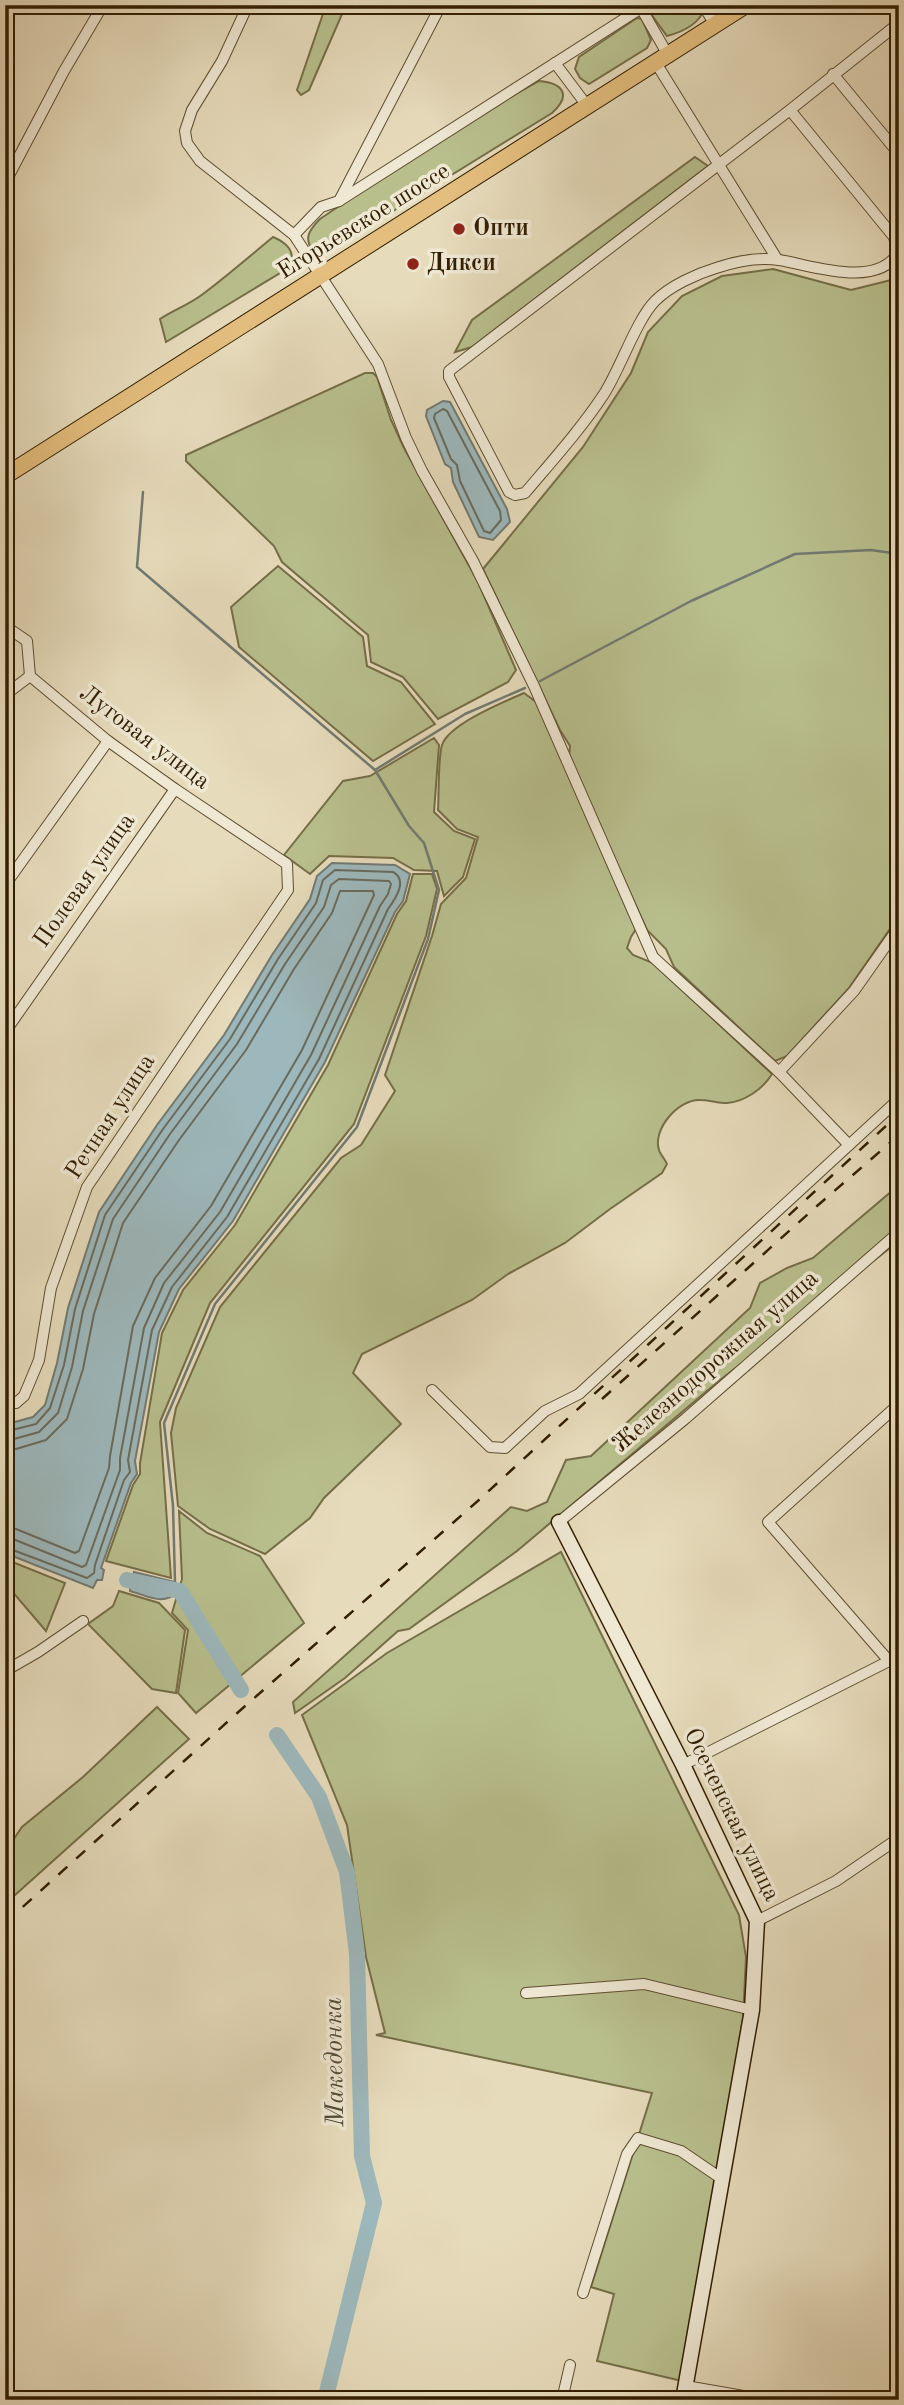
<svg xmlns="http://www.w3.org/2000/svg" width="904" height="2405" font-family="'Old Standard TT',serif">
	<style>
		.green { fill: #b8bf8d; stroke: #756e47; stroke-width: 2 }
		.water { fill: #9db8bc; stroke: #727a71; stroke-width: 2 }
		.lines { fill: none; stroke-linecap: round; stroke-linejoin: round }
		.shore { stroke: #686b5e; stroke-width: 2 }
		.stream { stroke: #727a71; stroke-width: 2.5 }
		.river { stroke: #9db8bc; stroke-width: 16 }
		.street-casing { stroke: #5f4d30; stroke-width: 12 }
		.secondary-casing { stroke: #321e01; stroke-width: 17 }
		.primary-casing { stroke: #321e01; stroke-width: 18 }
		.street { stroke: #efe8d3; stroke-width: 10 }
		.secondary { stroke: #efe8d3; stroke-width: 14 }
		.primary { stroke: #e3be7e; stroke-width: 16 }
		.rail { stroke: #321e01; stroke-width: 2.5; stroke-dasharray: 12 12; stroke-linecap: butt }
		.poi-dot { fill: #8f2418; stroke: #efe8d3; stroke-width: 2.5 }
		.labels { text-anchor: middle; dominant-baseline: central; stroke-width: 7; stroke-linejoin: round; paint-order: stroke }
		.street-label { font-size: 24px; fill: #321e01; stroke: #efe8d3 }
		.poi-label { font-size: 24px; font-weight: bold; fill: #321e01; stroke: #efe8d3; text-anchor: start }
		.water-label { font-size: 26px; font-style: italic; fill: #524c39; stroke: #efe8d3 }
	</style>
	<rect width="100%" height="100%" fill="#e6dbbb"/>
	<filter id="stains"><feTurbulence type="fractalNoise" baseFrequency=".00286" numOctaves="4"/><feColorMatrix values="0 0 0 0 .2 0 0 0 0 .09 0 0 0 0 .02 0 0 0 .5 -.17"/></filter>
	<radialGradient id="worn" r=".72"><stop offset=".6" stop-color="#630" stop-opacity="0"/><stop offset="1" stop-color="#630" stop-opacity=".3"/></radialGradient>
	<g class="green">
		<path d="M326,5h20l-37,85 -8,5 -4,-5z"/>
		<path d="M701,5l3,5c-6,15 -22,22 -37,26l-16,-22 1,-9z"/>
		<path d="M637,18l5,1 9,21 -4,8 -58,36 -9,-6 -5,-9 4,-12z"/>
		<path d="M539,81c24,2 33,14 13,32l-227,140 -11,-1c-11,-13 -5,-22 6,-33l135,-91z"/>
		<path d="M695,157l13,9 -236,181 -17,5 17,-32z"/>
		<path d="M273,237c14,6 23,14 17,30l-124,75 -6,-23c14,-9 30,-15 43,-25 24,-18 47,-38 70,-57z"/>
		<path d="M773,269l78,21 48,-12v642l-7,6 -43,62 -62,68 -12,5 -101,-94 -8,-18 -19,-19 -78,-171 1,-13 -10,-16 -77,-161 100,-122 48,-74 17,-41 34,-36 40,-20z"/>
		<path d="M365,373h8l4,4 14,43 13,28 74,134 38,88 -8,12 -70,37 -35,-42 -32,-15 -3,-27 -86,-73 -8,-16 -88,-85v-6z"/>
		<path d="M278,566l85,71 4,29 34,16 34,42 -62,37 -134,-114 -8,-40z"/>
		<path d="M524,693l12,9 100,227 -5,8 -4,11 6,7 20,8 119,111c-9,15 -28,28 -45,29 -9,0 -19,-3 -27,-3 -21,-1 -48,29 -41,50 1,4 6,9 8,14l-5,9 -52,36 -45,34 -57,31 -36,26 -110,54 -9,19 48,51 -77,74 -14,20 -45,36 -55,-25 -32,-23 -7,-73 5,-25 44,-101 121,-149 20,-13 34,-54 -10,-16 47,-139 9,-32 25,-26 12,-41 -21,-8 -19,-19c1,-15 0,-53 4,-65 7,-21 62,-43 82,-52z"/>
		<path d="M434,738l5,7 -5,67 20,19 21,8 -12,38 -19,19 -7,-25 -23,-1 -21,-12 -64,-2 -19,18 -26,-19 59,-74 27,-5z"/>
		<path d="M413,874h19l5,15 -11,47 -72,188 -144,179 -50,119 11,156 -65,-17 27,-76 7,-11v-11l22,-130 21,-43 52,-65 93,-160 69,-151 9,-13z"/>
		<path d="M899,1185v56l-179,139 -203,171 -108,78 -11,2 -53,47 -50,35 -2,-11 218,-195 16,4 20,-9 19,-42 25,-4 159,-148 10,-25 27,-15 26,-10z"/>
		<path d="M179,1511l28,22 53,23 44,67 -108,90 -18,-20 10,-63 -16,-17 10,-34z"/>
		<path d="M561,1552l178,363 7,42 -3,61 -61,363 -85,-20 17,-67 -23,-7 61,-194 -276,-58 9,-2 -19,-76 -19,-132 -45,-110 85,-62z"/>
		<path d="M5,1559l60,24 -19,48 -35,-41 -6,4z"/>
		<path d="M119,1591l40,12 26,27 -9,63 -24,-4 -64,-65 25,-18z"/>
		<path d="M157,1707l32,32 -184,165v-52l17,-25 61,-50z"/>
	</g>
	<g class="water">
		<path d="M443,401l7,1 57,107 3,13 -17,18 -14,-3 -26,-55 -2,-14 -6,-4 -19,-48 1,-6z"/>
		<path d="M332,863l63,2 15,9 -7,27 -8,11 -70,150 -92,159 -54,68 -20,43 -24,129 2,13 -6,9 -30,85 3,2 -2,10h-5l-4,8 -88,-35v-131l6,1 22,-6 12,-12 12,-42 11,-55 31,-96 58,-87 67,-90 48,-80 38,-56 7,-23z"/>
		<path d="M134,1572l41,10 5,9c-18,15 -29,6 -50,0v-5l-4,-1 1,-9 6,1z"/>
	</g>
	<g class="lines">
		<g class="shore">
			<path d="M443,409l4,2 53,100 1,9 -11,13 -6,-2 -24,-50 -3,-16 -6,-6 -17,-41 1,-4z"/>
			<path d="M5,1429l7,1 24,-6 14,-16 14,-43 11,-56 30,-94 58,-86 67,-90 48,-80 38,-56 7,-23 12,-10 58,2c15,8 3,26 -5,37l-69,150 -92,158 -55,70 -20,43 -24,130 2,12 -6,8 -29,85 -1,8 -7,5 -82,-31"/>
			<path d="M5,1438l9,1 25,-7 19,-19 14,-46 11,-56 30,-92 57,-85 67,-90 48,-80 39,-57 7,-22 8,-6 50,2 2,3 -3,10 -8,12 -69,149 -91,157 -56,71 -20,45 -24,130v12l-34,95 -4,2 -69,-28 -8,-1"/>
			<path d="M5,1449h11l30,-9 21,-21 16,-50 11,-55 29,-91 56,-83 67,-90 48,-81 38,-56 8,-22h33l1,4 -72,155 -91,156 -56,72 -22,48 -23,130 -1,12 -30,83 -4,2 -59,-24 -11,-2"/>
		</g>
		<g class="stream">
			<path d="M143,492l-6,75 238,203 34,56 15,17 15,47 -11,49 -71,188 -142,177 -51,119 9,83 2,76"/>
			<path d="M540,681l151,-80 104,-47 76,-4 28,4"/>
			<path d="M375,770l90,-56 60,-26"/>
		</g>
		<g class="river">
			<path d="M127,1580l53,11 61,99"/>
			<path d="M277,1735l42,62 28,75 10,82 5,202 12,47 -49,197"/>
		</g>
		<defs>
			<g id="street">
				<path d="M248,5l-26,56 -30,49 -7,21 2,12 13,18 94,74 84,129 28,74 16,33 51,90 61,125 119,271 126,115 70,73"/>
				<path d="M703,5l12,20"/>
				<path d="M641,8l27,47"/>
				<path d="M555,63l33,44"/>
				<path d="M656,63l121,196"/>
				<path d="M833,74l66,80"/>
				<path d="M790,110l104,127 4,16c-22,36 -87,12 -119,7 -20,-3 -45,2 -63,8 -20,6 -46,18 -61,33 -18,18 -35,68 -51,93 -23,35 -52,67 -79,99l-10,2 -6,-3 -60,-115v-6l341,-261 109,-87"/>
				<path d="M5,183l59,-112 39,-66"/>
				<path d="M339,201l307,-196"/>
				<path d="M294,235l27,-28 18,-6 102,-196"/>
				<path d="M5,626l22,15 3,35 78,65 67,48 112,75 1,26 -201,297 -36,101 -12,72 -15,36 -8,7 -11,-2"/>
				<path d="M5,695l25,-19"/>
				<path d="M5,885l103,-144"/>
				<path d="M5,1032l170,-243"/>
				<path d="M779,1072l75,-81 45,-64"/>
				<path d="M432,1390l58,57 15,1 40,-37 34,-17 320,-295"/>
				<path d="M559,1522l126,-103 214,-187"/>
				<path d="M5,1671l33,-19 45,-31"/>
				<path d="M683,1765l206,-104 -121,-139 131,-118"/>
				<path d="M757,1921l79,-40 63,-43"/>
				<path d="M526,1993l118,-9 108,26"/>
				<path d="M583,2293l44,-139 11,-16 43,13 41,28"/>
				<path d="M686,2386l81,14"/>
				<path d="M562,2400l8,-35"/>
			</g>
			<path id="secondary" d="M559,1522l124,243 74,156 -5,89 -69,390"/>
			<path id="primary" d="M5,476l741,-471"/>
		</defs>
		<use href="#street" class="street-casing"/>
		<use href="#secondary" class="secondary-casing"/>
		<use href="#primary" class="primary-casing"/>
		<use href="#street" class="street"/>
		<use href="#secondary" class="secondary"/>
		<use href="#primary" class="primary"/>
		<g class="rail">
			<path d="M602,1399l215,-193 82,-71"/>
			<path d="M5,1923l230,-208 245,-216 419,-385"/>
		</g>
	</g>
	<g class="poi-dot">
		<circle cx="459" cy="229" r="7"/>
		<circle cx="413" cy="264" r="7"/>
	</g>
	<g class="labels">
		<g class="street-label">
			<text transform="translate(364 222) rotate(-32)">Егорьевское шоссе</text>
			<text transform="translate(144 738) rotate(37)">Луговая улица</text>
			<text transform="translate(85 881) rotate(-55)">Полевая улица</text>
			<text transform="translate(111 1117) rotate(-57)">Речная улица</text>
			<text transform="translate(716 1362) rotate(-41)">Железнодорожная улица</text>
			<text transform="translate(731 1815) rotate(64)">Осеченская улица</text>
		</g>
		<g class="poi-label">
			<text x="473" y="229">Опти</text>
			<text x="427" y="264">Дикси</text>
		</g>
		<g class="water-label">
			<text transform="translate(335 2062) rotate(-91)">Македонка</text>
		</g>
	</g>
	<rect width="904" height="2405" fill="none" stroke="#e6dbbb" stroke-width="28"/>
	<rect x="7" y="7" width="890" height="2391" fill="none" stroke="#321e01" stroke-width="3.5"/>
	<rect x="14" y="14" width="876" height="2377" fill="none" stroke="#321e01" stroke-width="2"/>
	<rect width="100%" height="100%" filter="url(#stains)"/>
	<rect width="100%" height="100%" fill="url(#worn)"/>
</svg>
